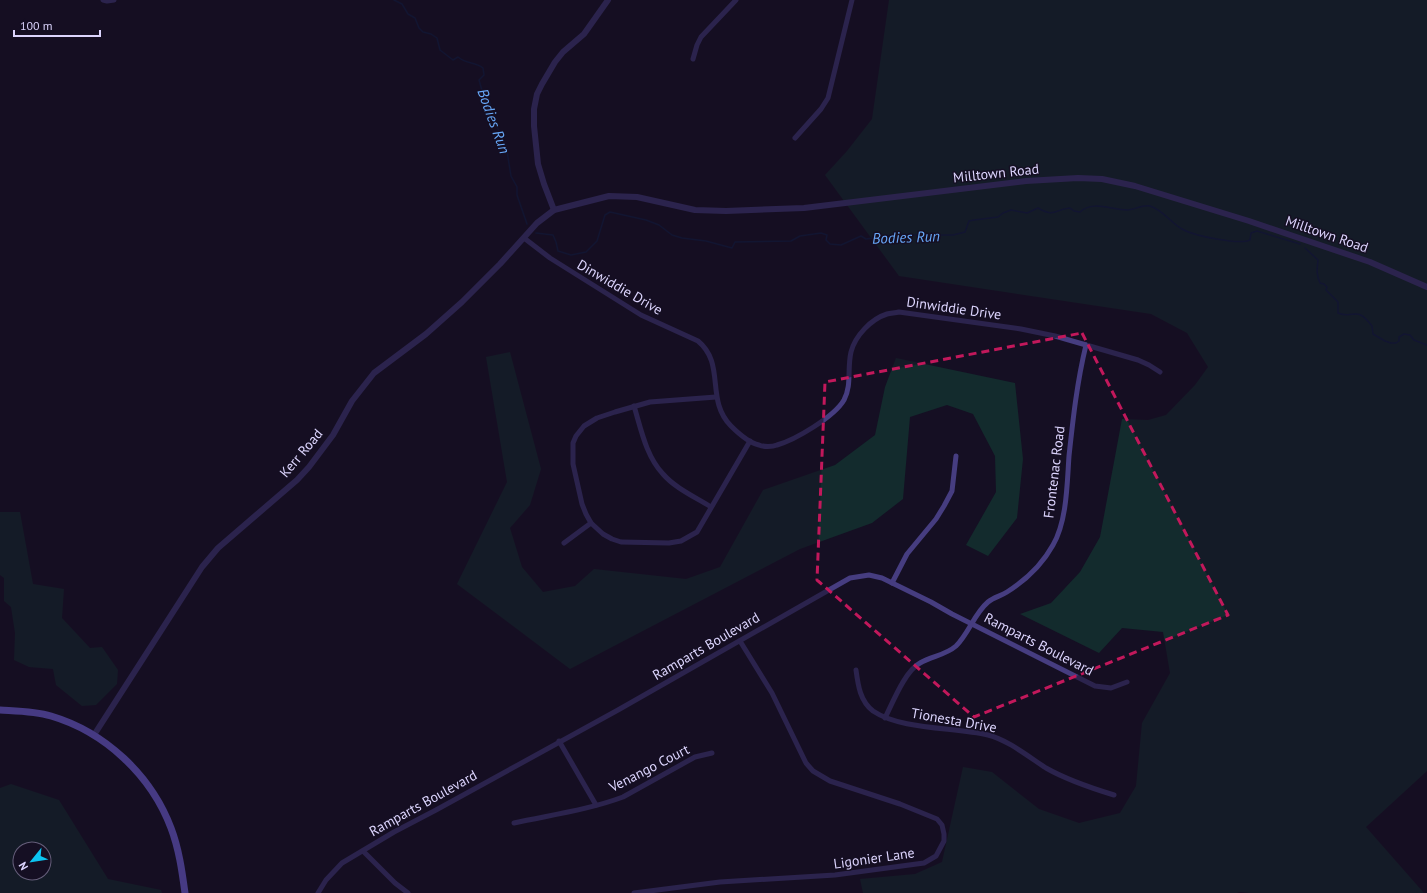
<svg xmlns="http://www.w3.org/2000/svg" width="1427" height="893" font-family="'PT Sans',sans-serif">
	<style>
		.green { fill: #132b2d; fill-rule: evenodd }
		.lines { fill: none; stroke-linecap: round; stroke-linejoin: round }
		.stream { stroke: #0e1d43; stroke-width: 1.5 }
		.minor { stroke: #463d80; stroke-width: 5 }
		.tertiary { stroke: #463d80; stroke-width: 6 }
		.secondary { stroke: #8070f8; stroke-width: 7 }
		.marked { fill: none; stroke: #c2185b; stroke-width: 3; stroke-dasharray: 8 5; stroke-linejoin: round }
		.labels { text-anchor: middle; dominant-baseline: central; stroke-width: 3; stroke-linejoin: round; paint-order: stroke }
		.street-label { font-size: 14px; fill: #dcd4fd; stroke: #150f23 }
		.water-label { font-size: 15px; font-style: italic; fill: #67a7f7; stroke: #150f23 }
	</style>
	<rect width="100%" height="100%" fill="#150f23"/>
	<g class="green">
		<path d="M889,0h538v771l-61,56 58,66h-174l-10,-1 -3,1h-374l-3,-14 55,-5 27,-12 21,-95 29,5 47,37 40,14 41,-10 16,-27 6,-63 28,-50 -7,-41 -41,-4 -23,25 -79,-39 31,-11 29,-31 20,-35 22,-118 26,1 18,-5 29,-30 13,-18 -21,-34 -36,-19 -252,-38 -74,-101 22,-24 25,-32z"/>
		<path d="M510,352l31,117 -11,36 -20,23 12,39 21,25 32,-6 19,-17 92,10 34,-12 43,-77 72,-25 40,-30 10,-48 11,-29 119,25 8,76 -6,59 -29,38 -22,-11 30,-53 -1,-36 -22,-42 -26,-9 -37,12 -7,82 -31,24 -72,26 -230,120 -113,-85 50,-102 -21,-125z"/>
		<path d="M0,512h20l13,72 31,5 -2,29 28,30 12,-1 16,23 -1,14 -21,21 -14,1 -26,-21 -3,-16 -24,-2 -15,-7 1,-27 -4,-26 -7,-6v-23l-4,-3z"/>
		<path d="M11,784l48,16 49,79 53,11 1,3h-162v-105zM20,849h24v24h-24z"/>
	</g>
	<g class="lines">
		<g class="stream">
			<path d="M394,0l8,4 6,10 7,4 4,10 4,4 8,2 6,4 3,12 13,10 5,-3c10,8 16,4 25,11l1,7 -5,5 4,14 6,6 9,29 8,16 5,31 6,11v8l10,29"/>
			<path d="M536,233l17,2 3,7 2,9 13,4 15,-3 11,-11 8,-26 5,-3 36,8 13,5 13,10 10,3 24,3 26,7 3,-6 56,-1 9,-5 21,-3 6,2 -1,5 4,4 11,1 20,-9 5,3 28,-4h59l12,-3 4,-11 5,-1 24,-3 5,-4 8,-3 16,3 11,-5c17,10 17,1 32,0l4,3 6,1c13,-12 31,-2 47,-2 7,0 16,-6 23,-4 13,4 21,17 32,23 12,7 57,16 68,11l1,-7 6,-2 43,13"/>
			<path d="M1305,248l13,12c-1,8 -2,15 2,23l4,1 3,3 -1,3 12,12v11c17,7 17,-9 34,13l1,8 12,7 6,2h5l3,-2v-4l5,-3 6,1 4,5 13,5"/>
		</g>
		<g class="minor">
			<path d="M103,0l4,1 7,-1"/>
			<path d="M693,59l4,-14 4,-8 35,-37"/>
			<path d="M795,138l26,-29 7,-11 24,-98"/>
			<path d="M524,238l26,20 91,57 57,26c28,23 7,59 33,85 7,7 19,17 28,19 5,2 13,2 18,0 18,-5 57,-28 67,-45 8,-15 3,-31 7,-48 4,-16 20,-33 36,-38 4,-1 8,-1 12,-2l122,17 34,7 83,24 11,5 11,7"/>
			<path d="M716,397l-66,5 -35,10 -18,6 -13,8 -8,10 -3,7v21l9,40 4,10 5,9 12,11 9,5 9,3 48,1 12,-2 16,-9 53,-91"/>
			<path d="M634,406c7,23 12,50 29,68 12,14 32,23 48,33"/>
			<path d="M564,543l27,-20"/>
			<path d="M892,583l15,-29 29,-35 8,-13 8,-15 4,-35"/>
			<path d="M856,670c2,15 4,31 17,41 28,19 81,16 115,24 20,5 41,22 58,33 21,12 45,20 68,27"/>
			<path d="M885,718c8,-16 20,-47 35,-55 12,-7 26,-8 36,-17 13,-13 18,-32 32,-44 6,-5 13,-6 19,-10 19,-12 35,-27 46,-47 14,-24 14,-61 16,-89 4,-37 8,-74 17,-111"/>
			<path d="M559,741l37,64"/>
			<path d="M514,823c36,-8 74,-13 109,-26l72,-40 17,-4"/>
			<path d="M363,851l32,32 13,10"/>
			<path d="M318,893l8,-13 16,-17 52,-31 42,-22 182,-100 232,-132 19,-3 13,3 49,24 21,12 143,72 16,2 16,-6"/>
			<path d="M634,893l86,-11 115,-7 89,-12 12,-7 8,-15v-7l-2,-9 -5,-6 -37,-15 -70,-23 -17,-10 -7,-8 -34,-70 -32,-52"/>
		</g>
		<g class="tertiary">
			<path d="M554,210l-10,-26 -6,-20 -4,-38v-17l3,-15 5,-10 13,-22 8,-10 21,-18 24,-34"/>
			<path d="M94,735l108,-168 16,-19 79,-68 12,-13 24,-32 19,-34 22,-28 52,-39 36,-32 38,-38 37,-41 17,-13 55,-14 28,1 58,13 31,1 78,-3 222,-27 52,-3 24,1 33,7 114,35 121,41 57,25"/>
		</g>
		<path class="secondary" d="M0,710c17,1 35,1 51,6 54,16 100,59 120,112 8,21 11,43 14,65"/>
	</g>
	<path d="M0 0H1427V893H0ZM1082,333l146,282 -254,102 -157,-137 8,-198z" fill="#150f23" fill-opacity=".55" fill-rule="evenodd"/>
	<path class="marked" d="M1082,333l146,282 -254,102 -157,-137 8,-198z"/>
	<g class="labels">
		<g class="street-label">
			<text transform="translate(996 173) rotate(-6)">Milltown Road</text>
			<text transform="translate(1327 234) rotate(19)">Milltown Road</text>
			<text transform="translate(620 287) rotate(30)">Dinwiddie Drive</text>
			<text transform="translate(954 308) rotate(8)">Dinwiddie Drive</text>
			<text transform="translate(301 453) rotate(-50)">Kerr Road</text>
			<text transform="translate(1054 472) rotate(-83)">Frontenac Road</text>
			<text transform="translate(1039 644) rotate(27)">Ramparts Boulevard</text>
			<text transform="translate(706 646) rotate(-30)">Ramparts Boulevard</text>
			<text transform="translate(954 720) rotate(10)">Tionesta Drive</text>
			<text transform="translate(649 768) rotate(-27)">Venango Court</text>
			<text transform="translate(423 803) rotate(-29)">Ramparts Boulevard</text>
			<text transform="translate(874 858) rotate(-8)">Ligonier Lane</text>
		</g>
		<g class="water-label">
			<text transform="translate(494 121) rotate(70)">Bodies Run</text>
			<text transform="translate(906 237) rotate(-2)">Bodies Run</text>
		</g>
	</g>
	<g transform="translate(32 861) rotate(240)"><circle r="19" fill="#150f23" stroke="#655e7a"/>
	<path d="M0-3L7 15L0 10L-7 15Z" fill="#0cc4f1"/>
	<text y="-6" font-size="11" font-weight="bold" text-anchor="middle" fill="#dcd4fd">N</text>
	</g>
	<path d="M14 30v6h86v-6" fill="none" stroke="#dcd4fd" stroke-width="2"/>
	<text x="20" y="30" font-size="12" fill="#dcd4fd" stroke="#150f23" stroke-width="3" paint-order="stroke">100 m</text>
</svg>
